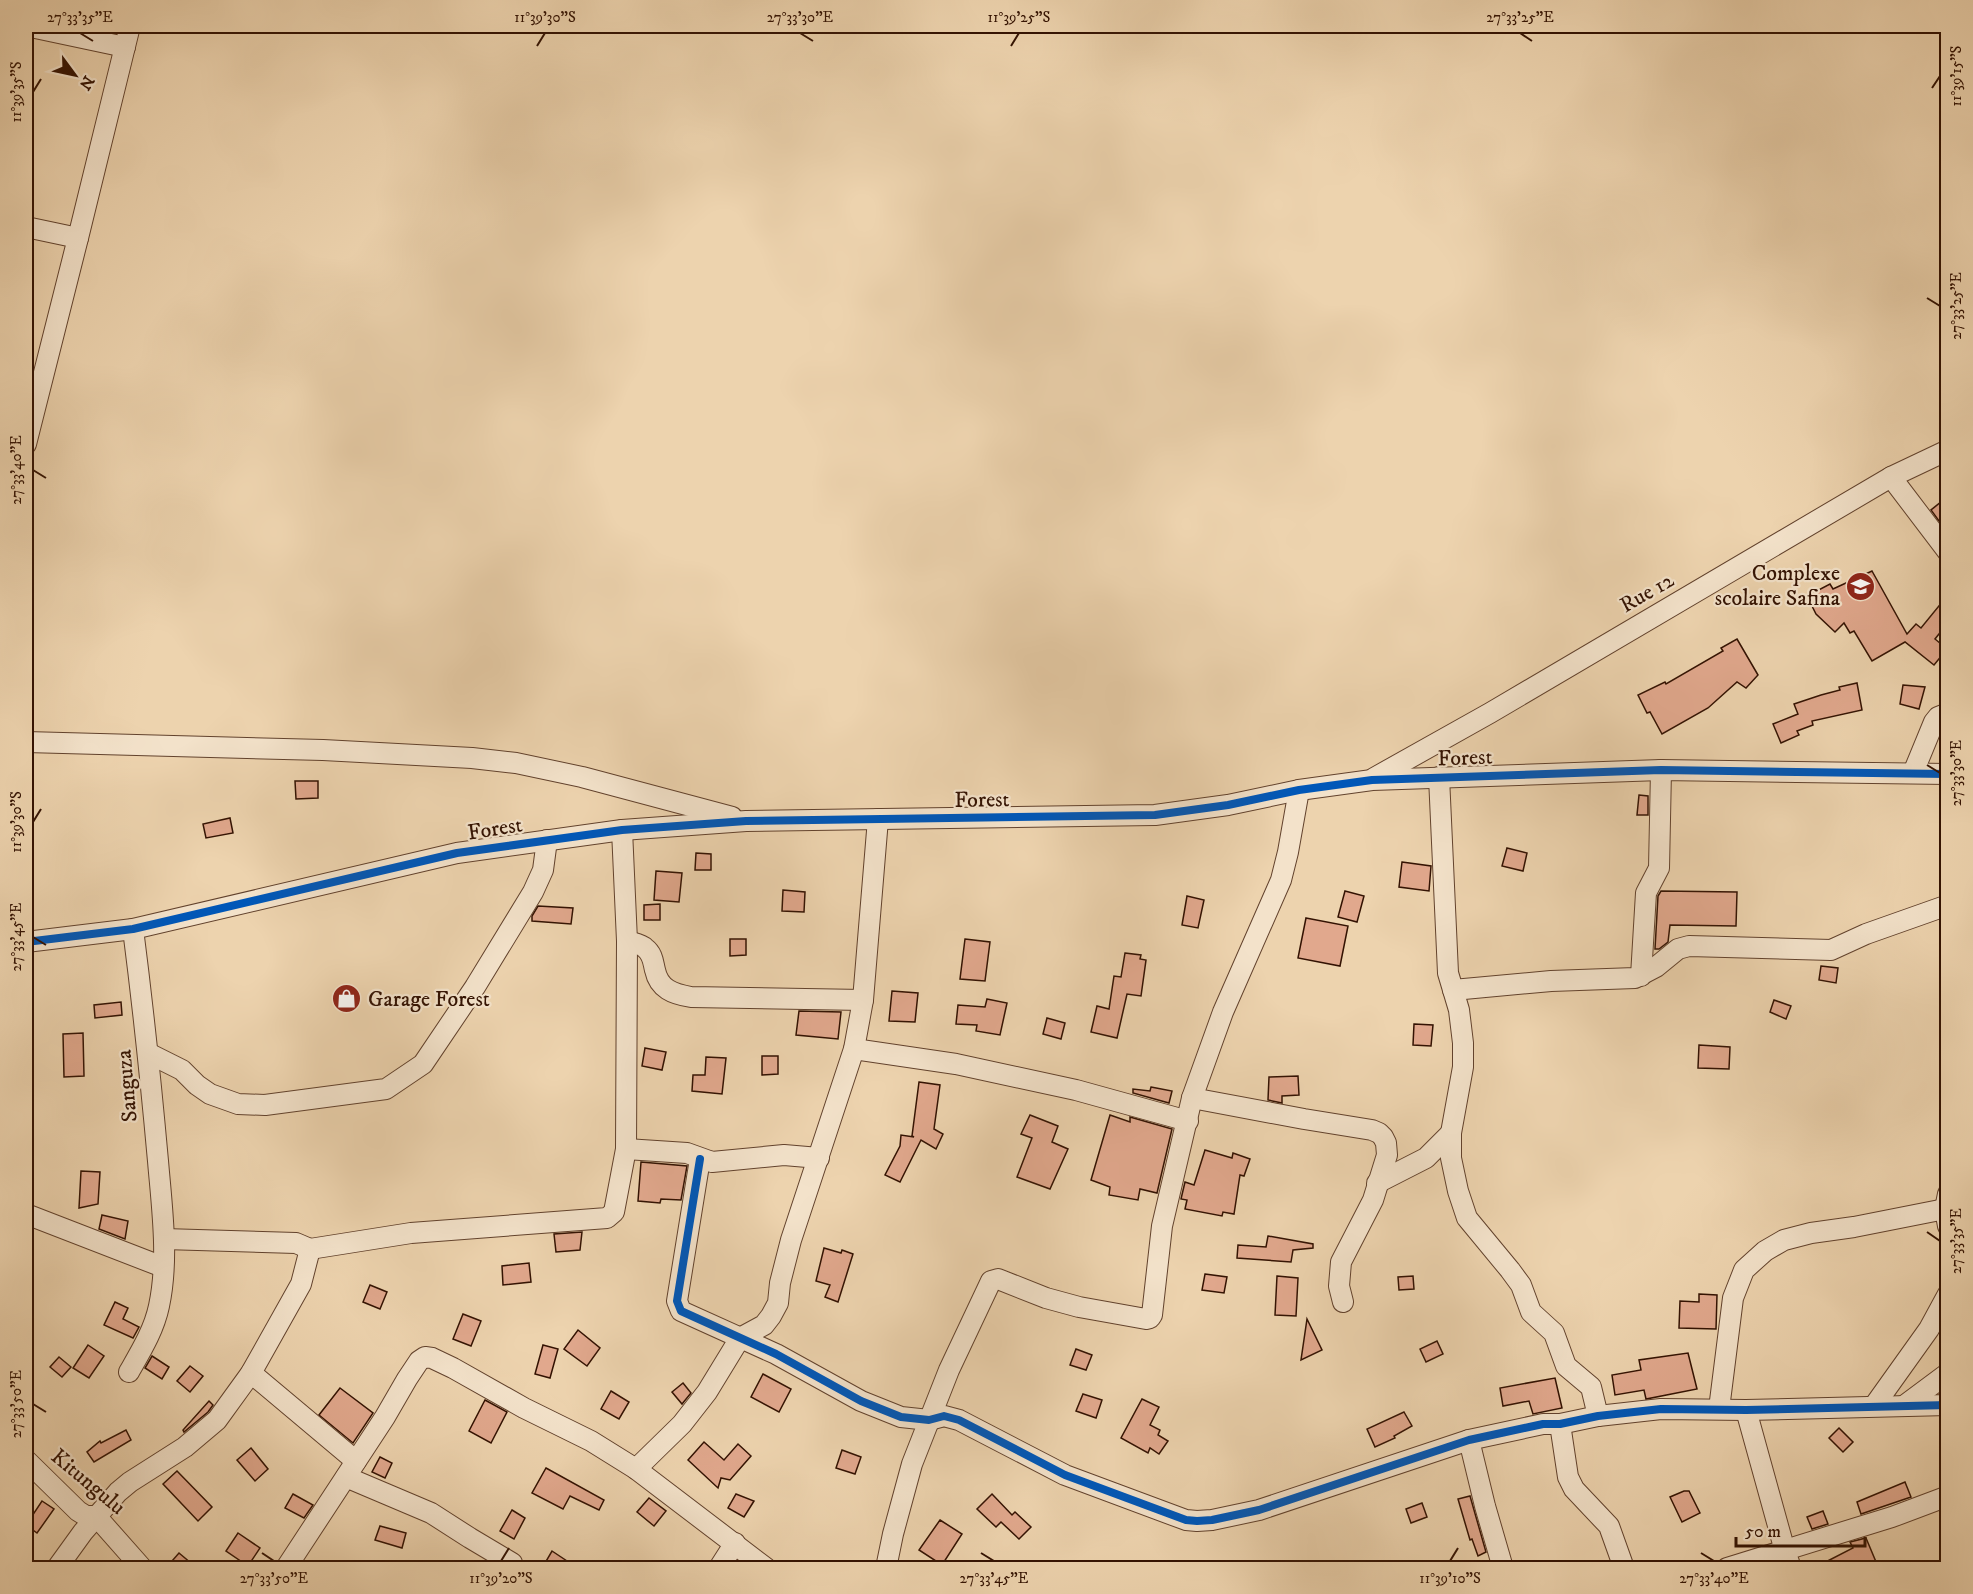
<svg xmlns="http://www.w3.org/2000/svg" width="1973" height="1594" font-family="'IM FELL DW Pica',serif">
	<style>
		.building { fill: #e1a88d; stroke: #331202; stroke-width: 1.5 }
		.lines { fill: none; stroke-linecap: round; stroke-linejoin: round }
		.minor-casing { stroke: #62422d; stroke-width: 22 }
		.minor { stroke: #f3e2ca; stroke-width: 20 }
		.cycleway-casing { stroke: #f3e2ca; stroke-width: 11 }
		.cycleway { stroke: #0057b8; stroke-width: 8 }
		.ticks { fill: none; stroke: #331202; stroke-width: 2 }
		.labels { text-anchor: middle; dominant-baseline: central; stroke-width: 4.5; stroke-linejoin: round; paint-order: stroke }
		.poi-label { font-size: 22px; fill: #331202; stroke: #f3e2ca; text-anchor: end }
		.street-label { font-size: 22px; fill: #331202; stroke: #f3e2ca }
		.neatline { fill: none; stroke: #331202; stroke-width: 2 }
		.ticks-label { font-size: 15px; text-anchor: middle; fill: #331202 }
	</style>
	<rect width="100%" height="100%" fill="#edd3ae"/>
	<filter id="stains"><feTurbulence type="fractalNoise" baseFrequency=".00333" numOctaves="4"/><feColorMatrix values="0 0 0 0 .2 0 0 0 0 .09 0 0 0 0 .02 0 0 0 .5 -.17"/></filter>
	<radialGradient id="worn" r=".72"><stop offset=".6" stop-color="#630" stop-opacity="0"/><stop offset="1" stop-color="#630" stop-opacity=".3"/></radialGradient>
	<g class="building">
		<path d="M1947,497v35l-16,-22z"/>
		<path d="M1872,571l35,63 9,-10 5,4 26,-32v28l-12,15 12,10 -13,16 -29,-23 -33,19 -18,-30 -4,2 -6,-10 -9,9 -19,-18 -9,-18 23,-12 3,5z"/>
		<path d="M1737,639l21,36 -12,13 -9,-6 -29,26 -46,26 -12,-22 -3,1 -9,-18 27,-13 1,2 57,-33 -2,-3z"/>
		<path d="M1857,683l5,27 -50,11 1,4 -16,6 2,4 -18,8 -8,-19 25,-10 -4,-10 27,-9 19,-5 -1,-3z"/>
		<path d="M1903,685l22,2 -6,22 -19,-5z"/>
		<path d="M295,781h23v17l-22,1z"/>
		<path d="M1639,795l9,1v19h-11z"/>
		<path d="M230,818l3,15 -27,5 -3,-14z"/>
		<path d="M1507,848l20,5 -4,18 -21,-5z"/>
		<path d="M696,853l15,1v16h-16z"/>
		<path d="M1402,862l29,4 -2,25 -30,-4z"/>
		<path d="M656,871l26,2 -3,29 -25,-2z"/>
		<path d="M783,890l22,2 -1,20 -22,-1z"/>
		<path d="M1345,891l19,5 -7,26 -19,-5z"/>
		<path d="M1661,891l76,1 -1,34 -66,-1 -2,17 -9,7h-4l3,-53z"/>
		<path d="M1187,896l17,4 -6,28 -16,-3z"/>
		<path d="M660,904v16h-16v-15z"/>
		<path d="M538,906l35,2 -2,16 -39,-3v-5z"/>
		<path d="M1306,918l42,8 -8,40 -42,-8z"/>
		<path d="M730,939h16v16l-16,1z"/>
		<path d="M965,939l25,3 -5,39 -25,-2z"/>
		<path d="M1125,953l16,2 -1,4 6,1 -5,36 -14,-2 -10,44 -26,-6 6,-26 12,3 5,-33 7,1z"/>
		<path d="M1821,966l17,2 -2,15 -17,-3z"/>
		<path d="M892,991l26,2 -3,29 -26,-1z"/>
		<path d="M987,999l20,4 -7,32 -24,-4 1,-6 -21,-1 2,-19 27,2z"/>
		<path d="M1774,1000l17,6 -5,13 -16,-7z"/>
		<path d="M121,1002l1,13 -27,3 -1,-13z"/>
		<path d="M799,1011l42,1 -3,27 -42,-4z"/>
		<path d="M1047,1018l18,5 -4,16 -18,-5z"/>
		<path d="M1414,1024l19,1 -2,21 -18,-1z"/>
		<path d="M83,1033l1,43 -20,1 -1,-43z"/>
		<path d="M1699,1045l31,2 -1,22 -31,-1z"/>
		<path d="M645,1048l21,4 -4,18 -20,-4z"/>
		<path d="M762,1056h16v18l-16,1z"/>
		<path d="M706,1057l20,1 -4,36 -30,-3 1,-16h12z"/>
		<path d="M1298,1076l1,19 -17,1v7l-14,-3 1,-23z"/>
		<path d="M919,1082l21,3 -6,44 9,5 -7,15 -15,-9 -21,42 -15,-7 15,-29 1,-11 13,2 -2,-1z"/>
		<path d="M1151,1087l21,4 -3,12 -36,-10v-4l17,2z"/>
		<path d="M1030,1115l28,11 -6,16 16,7 -18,40 -33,-12 15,-39 -11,-4z"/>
		<path d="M1110,1115l20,7v-5l42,12 -15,64 -17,-4 -2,11 -29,-5 1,-8 -19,-7z"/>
		<path d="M1205,1150l27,8 1,-5 17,6 -6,17 -4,-1 -6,39 -11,-2 -1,4 -37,-7 2,-9 -6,-1 4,-17 9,3z"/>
		<path d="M641,1162l46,4 -6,34 -20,-1 -1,4 -22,-2z"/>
		<path d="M81,1171l19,1 -2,32 -19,4z"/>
		<path d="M102,1215l26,6 -3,18 -26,-10z"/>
		<path d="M582,1232l-2,18 -24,2 -2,-18z"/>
		<path d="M1268,1236l45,8v4l-20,2 -2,12 -54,-4 1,-13 28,2z"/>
		<path d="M824,1248l17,5 1,-3 11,4 -15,48 -13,-5 5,-12 -14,-4z"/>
		<path d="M529,1263l2,19 -28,3 -1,-19z"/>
		<path d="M1205,1274l22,3 -3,16 -22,-3z"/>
		<path d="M1277,1276l21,2 -2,38 -21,-1z"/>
		<path d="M1413,1276l1,13 -15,1 -1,-13z"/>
		<path d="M370,1285l17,7 -7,17 -17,-7z"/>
		<path d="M1699,1294l18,1 -1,34 -37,-1 1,-27 19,1z"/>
		<path d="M115,1302l13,6 -5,11 16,8 -6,11 -29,-13z"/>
		<path d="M463,1314l18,7 -10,25 -18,-7z"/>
		<path d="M1307,1319l15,31 -21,10z"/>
		<path d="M578,1330l22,18 -13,18 -23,-17z"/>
		<path d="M1437,1341l6,13 -17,8 -6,-13z"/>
		<path d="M88,1345l16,11 -15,22 -16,-10z"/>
		<path d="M543,1345l15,4 -8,29 -15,-4z"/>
		<path d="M1076,1349l16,6 -6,15 -16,-5z"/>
		<path d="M1688,1353l9,36 -51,10 -2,-9 -29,5 -3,-20 29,-5 -2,-10z"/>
		<path d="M152,1356l17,11 -7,12 -17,-11z"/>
		<path d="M59,1357l12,10 -9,10 -12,-10z"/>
		<path d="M190,1366l13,10 -13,16 -13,-11z"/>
		<path d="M763,1374l28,15 -12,23 -28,-15z"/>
		<path d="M1555,1378l7,30 -29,6 -4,-13 -26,5 -3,-18z"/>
		<path d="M683,1383l8,10 -9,11 -10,-12z"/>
		<path d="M340,1388l33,25 -20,30 -34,-28z"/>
		<path d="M611,1391l18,11 -10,17 -18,-10z"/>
		<path d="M1083,1394l19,6 -6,18 -20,-7z"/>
		<path d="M1142,1399l17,8 -9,18 10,5 -2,5 10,6 -9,13 -9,-6 -2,5 -27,-15z"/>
		<path d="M485,1400l22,12 -16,31 -22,-12z"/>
		<path d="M209,1401l4,4 -5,7 -24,20 -1,-2z"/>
		<path d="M1404,1412l8,14 -18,10 1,2 -20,9 -8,-18z"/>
		<path d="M1839,1428l14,14 -10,10 -14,-14z"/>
		<path d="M126,1430l5,10 -37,22 -7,-10 13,-11 1,2z"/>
		<path d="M704,1442l20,18 14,-16 13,12 -21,24 -9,-2 -3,10 -30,-28z"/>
		<path d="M251,1448l17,21 -13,12 -18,-21z"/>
		<path d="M842,1450l19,7 -6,17 -19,-6z"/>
		<path d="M380,1457l12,6 -7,15 -13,-6z"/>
		<path d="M546,1468l58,32 -5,10 -29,-14 -7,13 -31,-16z"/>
		<path d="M177,1471l35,36 -14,14 -35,-37z"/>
		<path d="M1905,1482l6,15 -50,17 -4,-12z"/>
		<path d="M1684,1491h5l11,22 -18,9 -12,-25z"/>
		<path d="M293,1494l20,11 -9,13 -19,-10z"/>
		<path d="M736,1494l18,7 -10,16 -16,-9z"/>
		<path d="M992,1494l20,21 3,-3 16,15 -12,12 -18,-17 -5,5 -19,-18z"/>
		<path d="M1470,1496l16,56 -8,4 -6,-17 -2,1 -12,-41z"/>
		<path d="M649,1498l17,13 -12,15 -17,-14z"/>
		<path d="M42,1501l12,8 -17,24 -11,-8z"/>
		<path d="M1422,1503l5,14 -16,6 -5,-14z"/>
		<path d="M512,1510l13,8 -11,21 -14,-8z"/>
		<path d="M1823,1511l5,13 -16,5 -5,-12z"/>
		<path d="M940,1520l22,14 -20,31 -23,-15z"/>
		<path d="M380,1526l26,7 -4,15 -27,-8z"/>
		<path d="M238,1533l22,15 -12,18 -22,-15z"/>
		<path d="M1866,1538l13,31h-67l41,-21 -3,-6z"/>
		<path d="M552,1551l27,18h-25l-9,-6z"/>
		<path d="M179,1553l19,16h-33z"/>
	</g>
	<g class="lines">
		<defs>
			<g id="minor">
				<path d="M26,26l99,21"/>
				<path d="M26,227l52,11"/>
				<path d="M26,444l52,-206 52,-212"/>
				<path d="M1891,477l57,75"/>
				<path d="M26,742l297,8 149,8 44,5 66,14 150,40"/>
				<path d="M1913,773l21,-51 4,-5 10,-4"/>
				<path d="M1439,777l9,196 11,37 4,33v24l-12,66v25l7,33 9,27 43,52 11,15 10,27 23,21 12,33 25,21 7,29"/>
				<path d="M1374,778l116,-65 401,-236 57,-27"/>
				<path d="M627,941c6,2 14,3 18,7 8,6 8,14 10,22 4,19 18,24 36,27l172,3"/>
				<path d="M26,942l107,-13 324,-76 165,-23 124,-9 409,-6 73,-10 71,-15 73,-10 289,-10 287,4"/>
				<path d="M1641,976l5,-83 13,-25 2,-98"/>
				<path d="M1453,990l98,-9 84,-3 21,-11 22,-18 11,-3 142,4 35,-16 82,-29"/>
				<path d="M854,1049l102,15 120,26 112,31"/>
				<path d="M148,1053l34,17 15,15 13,9 28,10 27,1 121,-16 37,-25 52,-77 58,-95 10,-22 4,-30"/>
				<path d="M1192,1098l112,21 68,11 7,3 4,4 3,6 1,12 -14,45 -32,62 -2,24 4,16"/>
				<path d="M626,1149l61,4 25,9 72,-7 35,3"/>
				<path d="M700,1159l-23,142 4,10 95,43 85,47 40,16 28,3 15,-4 15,4 106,55 121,45 11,1 15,-1 47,-10 210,-70 74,-16h17l38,-8 63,-7 85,1 202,-5"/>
				<path d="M1377,1183l49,-25 25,-25"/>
				<path d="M1948,1194l-3,15 3,17"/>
				<path d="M26,1214l137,53"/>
				<path d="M164,1239l132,4 14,6 101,-16 196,-15 7,-6 12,-63 1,-208 -5,-111"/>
				<path d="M129,1372c12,-21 25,-42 30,-66 10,-47 3,-97 -1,-145 -7,-78 -15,-154 -25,-232"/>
				<path d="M251,1373l105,88"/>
				<path d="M1905,1405l43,-32"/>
				<path d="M1874,1406l55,-77 19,-35"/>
				<path d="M1719,1409l14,-111 11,-28 21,-19 19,-11 27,-7 43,-6 91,-18"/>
				<path d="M1746,1410l39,141 6,17"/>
				<path d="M1560,1424l8,53 6,12 35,37 15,42"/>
				<path d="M1469,1440l16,66 18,62"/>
				<path d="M26,1460l52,51 8,5h10l46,52"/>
				<path d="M636,1469l46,-45 25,-32 33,-54 24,-13 7,-9 7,-13 2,-20 11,-43 63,-191 9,-49 15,-181"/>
				<path d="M346,1477l85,36 39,25 42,25 1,5"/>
				<path d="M57,1568l26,-36 35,-40 12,-10 55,-35 32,-27 34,-47 50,-89 9,-35"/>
				<path d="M286,1568l99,-151 22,-38 12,-18 6,-4 7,1 21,10 71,40 67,33 45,28 130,99"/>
				<path d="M719,1568l16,-25"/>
				<path d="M886,1568l7,-34 19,-70 37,-94 42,-89 7,-2 48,19 33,9 67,12 4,-1 2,-3 10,-89 30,-128 31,-86 58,-132 7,-28 11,-62"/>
				<path d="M1727,1568l165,-51 56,-21"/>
			</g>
		</defs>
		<use href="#minor" class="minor-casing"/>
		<use href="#minor" class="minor"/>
		<defs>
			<g id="cycleway">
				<path d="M26,942l107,-13 324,-76 165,-23 124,-9 409,-6 73,-10 71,-15 73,-10 289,-10 287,4"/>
				<path d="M700,1159l-23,142 4,10 95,43 85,47 40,16 28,3 15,-4 15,4 106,55 121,45 11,1 15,-1 47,-10 210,-70 74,-16h17l38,-8 63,-7 85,1 202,-5"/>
			</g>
		</defs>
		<use href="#cycleway" class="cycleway-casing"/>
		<use href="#cycleway" class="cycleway"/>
	</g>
	<path class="ticks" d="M80,33l13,8M800,33l13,8M1520,33l12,8M537,46l8,-13M1011,46l8,-13M1932,88l8,-12M33,92l8,-13M1927,298l13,8M33,470l13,8M1927,765l13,8M33,822l8,-13M33,937l13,8M1927,1232l13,9M33,1404l13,8M262,1553l12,8M981,1553l13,8M1701,1553l13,8M501,1561l8,-13M1450,1561l8,-13"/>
	<defs>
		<symbol id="school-disc" viewBox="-11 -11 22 22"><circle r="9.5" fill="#8f2418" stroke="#f3e2ca"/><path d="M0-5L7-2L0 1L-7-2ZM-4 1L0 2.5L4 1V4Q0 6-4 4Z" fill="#fff"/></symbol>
		<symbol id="shop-disc" viewBox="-11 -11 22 22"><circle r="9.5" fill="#8f2418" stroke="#f3e2ca"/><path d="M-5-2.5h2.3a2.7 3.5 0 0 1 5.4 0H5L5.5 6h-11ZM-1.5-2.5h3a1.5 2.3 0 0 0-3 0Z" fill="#fff"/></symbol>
	</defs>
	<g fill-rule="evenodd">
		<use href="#school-disc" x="1844" y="570" width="33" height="33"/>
		<use href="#shop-disc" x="330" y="982" width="33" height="33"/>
	</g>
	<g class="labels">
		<g class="poi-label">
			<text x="1840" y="573">Complexe<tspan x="1840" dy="25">scolaire Safina</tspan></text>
			<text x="368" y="999" text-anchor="start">Garage Forest</text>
		</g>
		<g class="street-label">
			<text transform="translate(1647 593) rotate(-30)">Rue 12</text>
			<text transform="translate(1465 758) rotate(-2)">Forest</text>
			<text transform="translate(982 800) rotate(-1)">Forest</text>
			<text transform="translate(495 829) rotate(-9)">Forest</text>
			<text transform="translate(127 1086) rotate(-95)">Sanguza</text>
			<text transform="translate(88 1482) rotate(40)">Kitungulu</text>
		</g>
	</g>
	<rect width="1973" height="1594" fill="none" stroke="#edd3ae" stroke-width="66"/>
	<g transform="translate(75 75) rotate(123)" stroke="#f3e2ca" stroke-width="4.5" paint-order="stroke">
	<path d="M0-4.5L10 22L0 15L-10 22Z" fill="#331202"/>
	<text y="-9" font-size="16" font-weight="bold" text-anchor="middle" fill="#331202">N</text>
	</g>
	<path d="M1736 1537v9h129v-9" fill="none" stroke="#331202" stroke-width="3"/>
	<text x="1745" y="1537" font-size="18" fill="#331202" stroke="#f3e2ca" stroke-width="4.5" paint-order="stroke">50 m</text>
	<rect x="33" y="33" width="1907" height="1528" class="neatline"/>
	<g class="ticks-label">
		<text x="80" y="22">27°33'35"E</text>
		<text x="545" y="22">11°39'30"S</text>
		<text x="800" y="22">27°33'30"E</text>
		<text x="1019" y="22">11°39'25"S</text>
		<text x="1520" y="22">27°33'25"E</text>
		<text transform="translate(1956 76) rotate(-90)" y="5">11°39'15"S</text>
		<text transform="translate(16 92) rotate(-90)" y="5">11°39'35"S</text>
		<text transform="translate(1956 306) rotate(-90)" y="5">27°33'25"E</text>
		<text transform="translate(16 470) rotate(-90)" y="5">27°33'40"E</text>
		<text transform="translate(1956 773) rotate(-90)" y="5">27°33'30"E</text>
		<text transform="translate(16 822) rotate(-90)" y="5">11°39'30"S</text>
		<text transform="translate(16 937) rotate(-90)" y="5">27°33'45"E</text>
		<text transform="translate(1956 1241) rotate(-90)" y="5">27°33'35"E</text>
		<text transform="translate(16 1404) rotate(-90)" y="5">27°33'50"E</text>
		<text x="274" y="1583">27°33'50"E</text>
		<text x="501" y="1583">11°39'20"S</text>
		<text x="994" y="1583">27°33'45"E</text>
		<text x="1450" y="1583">11°39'10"S</text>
		<text x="1714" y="1583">27°33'40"E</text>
	</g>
	<rect width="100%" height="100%" filter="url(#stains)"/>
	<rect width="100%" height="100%" fill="url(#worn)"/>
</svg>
